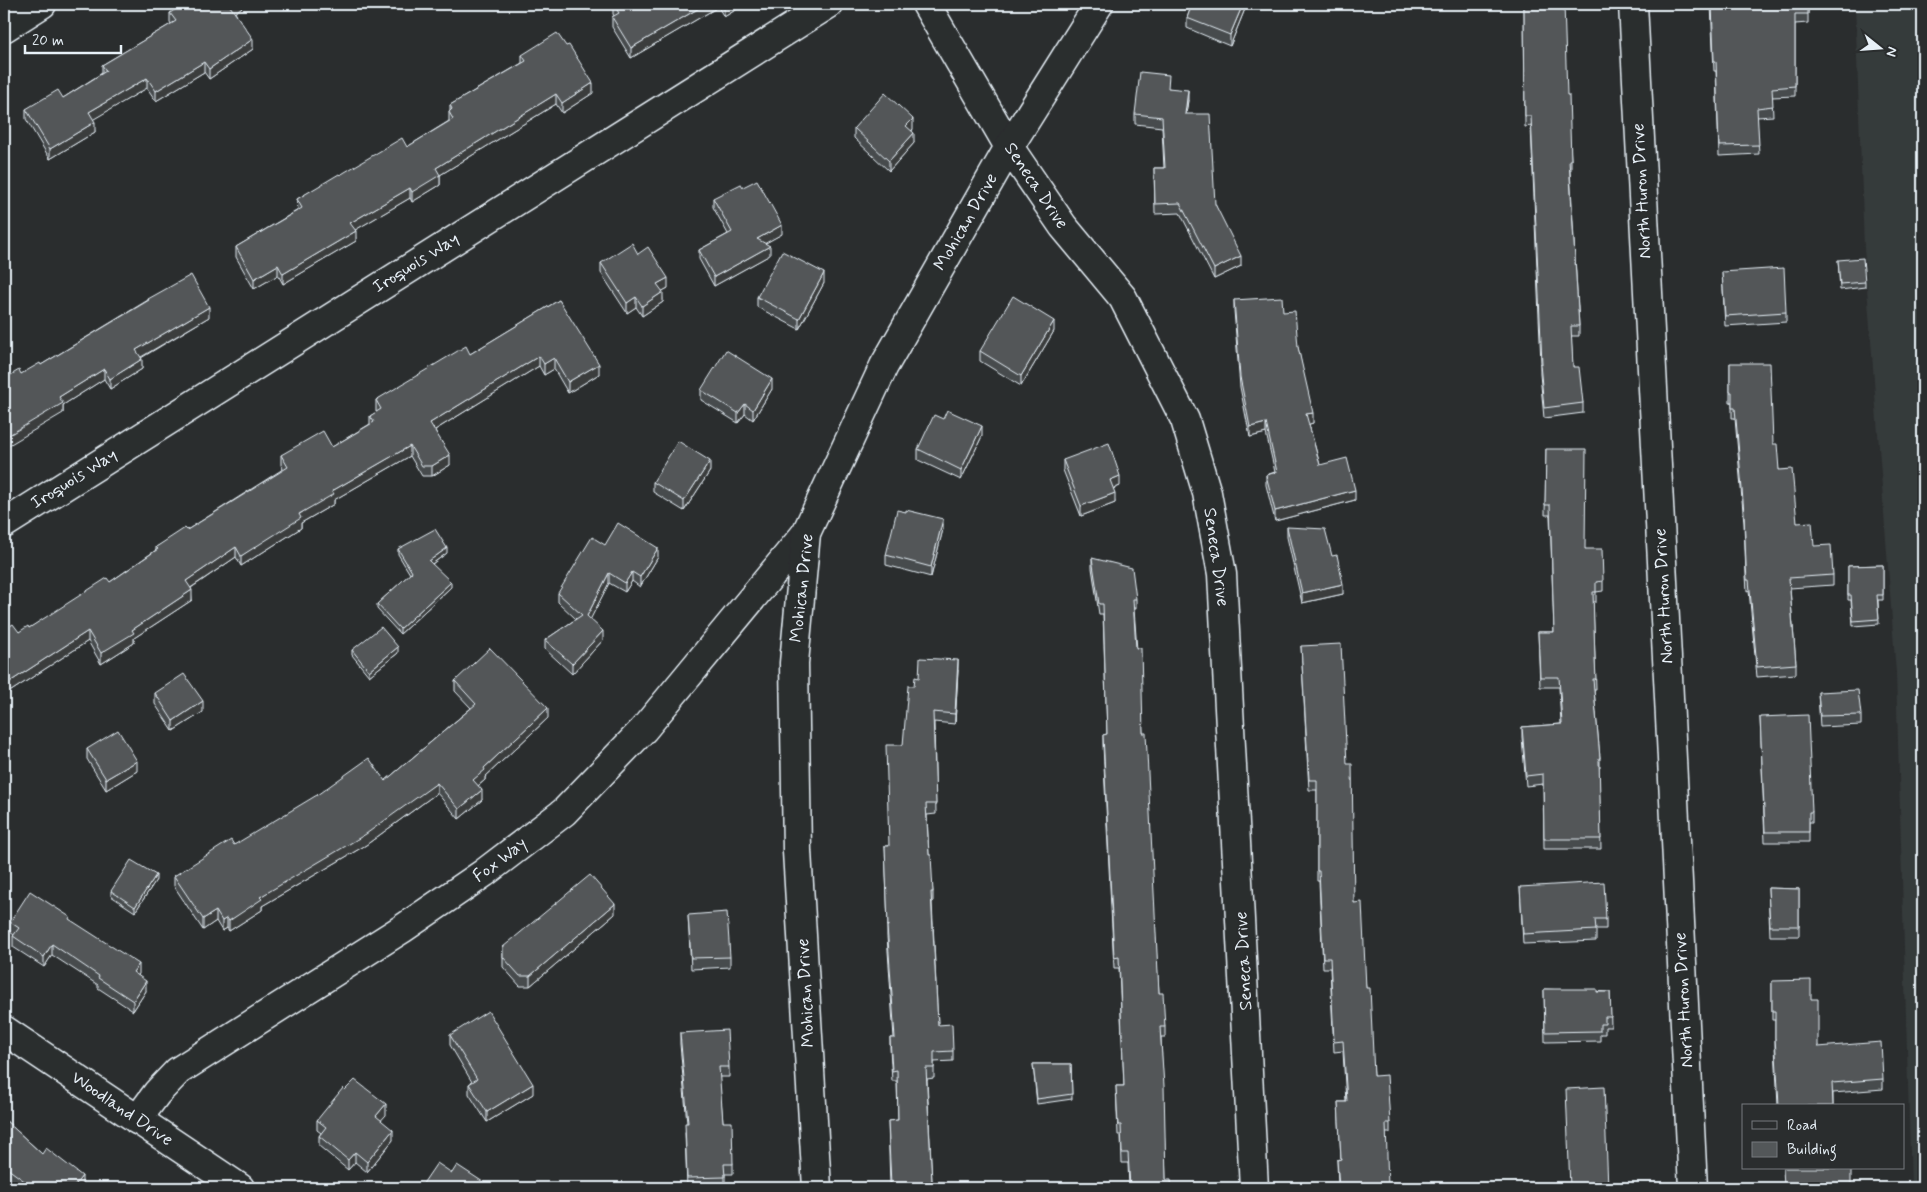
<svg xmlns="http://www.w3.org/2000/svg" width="1927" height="1192" font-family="Mynerve,sans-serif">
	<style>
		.built { fill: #363a3b }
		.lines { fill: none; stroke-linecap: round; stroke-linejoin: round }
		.minor-casing { stroke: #e8f1f8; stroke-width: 31 }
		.minor { stroke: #2a2d2e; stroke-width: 28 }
		.wall { fill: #474b4d; stroke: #e8f1f8 }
		.shaded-wall { fill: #3a3d3e; stroke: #e8f1f8 }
		.building { fill: #535759; stroke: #e8f1f8 }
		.labels { text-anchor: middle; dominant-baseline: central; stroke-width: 4; stroke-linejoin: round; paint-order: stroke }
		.street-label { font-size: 18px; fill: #e8f1f8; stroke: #2a2d2e }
	</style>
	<rect width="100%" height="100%" fill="#2a2d2e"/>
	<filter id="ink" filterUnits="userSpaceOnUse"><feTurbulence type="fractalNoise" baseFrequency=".02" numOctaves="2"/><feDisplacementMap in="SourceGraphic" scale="10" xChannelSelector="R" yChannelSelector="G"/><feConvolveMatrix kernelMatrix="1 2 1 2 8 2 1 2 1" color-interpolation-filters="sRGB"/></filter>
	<g filter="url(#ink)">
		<path class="built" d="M1855,4h68v1184h-12l-15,-515 -32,-425z"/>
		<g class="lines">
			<defs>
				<g id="minor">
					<path d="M926,4l83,143 54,79 60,72 62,122 22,73 15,81 32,614"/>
					<path d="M1633,4l35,673 25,511"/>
					<path d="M4,28l38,-24"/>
					<path d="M4,524l825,-520"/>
					<path d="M4,1030l236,158"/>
					<path d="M137,1120l20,-27 21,-22 224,-142 82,-56 80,-61 80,-83 162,-196"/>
					<path d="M817,1188l-20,-337 -3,-188 12,-130 78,-167 125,-219 90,-143"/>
				</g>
			</defs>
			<use href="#minor" class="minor-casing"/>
			<use href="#minor" class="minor"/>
		</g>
		<g class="wall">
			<path d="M245,4v1l-10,7 18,37 -44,30 -5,-7 -48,29 -9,-13 -54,31 2,13 -45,27 -24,-40v-10l37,-11 39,-25v-8l69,-41 -1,-2v-9z"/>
			<path d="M283,4h13l-10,5z"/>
			<path d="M613,4h132l-21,13 -6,-10 -87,51 -19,-31v-10l2,-1 -1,-2z"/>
			<path d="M1192,4h55l-17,42 -43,-18v-10z"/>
			<path d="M1524,4l43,91 4,65v10h-1l9,156v10h-8l2,31 10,36v10l-39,5 -4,-44v-10h1l-10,-238 -6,1z"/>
			<path d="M1711,4h97v19l-13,1v72l-23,1 1,19 -16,1 2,37 -40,2 -3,-85h-2z"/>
			<path d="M522,55l71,38 -31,20 -6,-9 -116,71v10l-28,17 -2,-4 -55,32 1,11 -73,43 -5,-9 -24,14 -18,-32v-10l62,-37 -1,-11 43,-24 67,-28 42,-26v-9l1,-1v-6l72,-42z"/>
			<path d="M1169,88l19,12 -2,14 29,90 26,62 -27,13 -34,-66 -25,1 -1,-46h10l-2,-41 -27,-3v-10z"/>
			<path d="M854,128l59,1 -1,2 2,12 -25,28 -35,-33z"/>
			<path d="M713,198l69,36 -17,9 5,12 -56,31 -15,-27v-9l29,-16 -15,-27z"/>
			<path d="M638,254l30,34 -6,3 1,11 -21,14 -6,-9 -9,6 -26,-40v-10z"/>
			<path d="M1838,260l27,22v5l-25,3z"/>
			<path d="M1722,272l64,40v10l-61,4z"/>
			<path d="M824,283l-25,46 -42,-22v-10z"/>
			<path d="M148,299l61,18 -68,41 1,11 -32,20 -6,-10 -41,26v8l-42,-39 20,-9 107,-65z"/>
			<path d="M559,300l40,74 -31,19 -14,-24 -10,6 -5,-9 -104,64 15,35 -18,11h-10l-12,-20 -76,44v4l-33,19v5l-60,38 -5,-9 -45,31 1,12 -58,38v5l-33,21 -13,-23 -80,52 -4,-7v-56l15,2 10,-4 81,-46 46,-32v-3l31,-17 96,-61 -2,-4v-10l51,-8 38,-23v-8l7,-4 -1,-1v-11l94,-46z"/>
			<path d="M1234,300l49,12 15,35 15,76 -4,1 11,41 35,35 -80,21 -9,-36v-10l9,-3 -9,-39 -16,4 -10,-50 -6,-77z"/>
			<path d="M1054,331l-33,55 -41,-25v-10z"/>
			<path d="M1730,363l43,81 6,26 18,53 36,52v10l-43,3 6,76v10l-39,3 -8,-87 -2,1 -1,-16 -2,-52 -9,-105h-3v-16h-2z"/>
			<path d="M772,389l-19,31 -8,-6 -7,9 -37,-23v-10z"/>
			<path d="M982,436l-21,44 -43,-20v-11z"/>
			<path d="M1546,449l39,100 18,32v10l-7,1v10h-3l2,57 1,30h-2l6,69v10h-1l2,81h-57l-1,-65 -17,2 -4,-49v-10l39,-3 -2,-37h-19l-2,-55h16l-4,-117h-5z"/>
			<path d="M1063,460l57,26 -7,3 2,14 -34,13 -18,-46z"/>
			<path d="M710,471l-26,40 -31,-19v-10z"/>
			<path d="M1287,527l45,29 11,38 -41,9 -15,-66z"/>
			<path d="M943,529l-12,48 -45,-12v-10z"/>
			<path d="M605,545l53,12 -18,30 -8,-6 -7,11 -16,-9 -19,36 13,21 -31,34 -27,-25v-9l31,-21 -18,-17v-9z"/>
			<path d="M398,549l49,4 -15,11 19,23 -51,47 -23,-25v-5l33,-30 -12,-20z"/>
			<path d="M1092,558l44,41v10h-2l9,124 16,260 6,34v10h-4l5,143 6,8h-43l-1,-25h-6l-1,-28h-3l-2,-49h8l-5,-118h-5l-11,-223v-10l4,-1 -4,-120h-4l-7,-46z"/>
			<path d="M1883,565v35h-5l1,24 -26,2 -2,-26h-3v-34z"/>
			<path d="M1301,646l53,257 12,85 8,88 16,47v10h-4l-48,55 -1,-28 4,-1 -3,-57h8l-3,-51 -9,1 -4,-84h-7l-4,-87h-2v-91h-8z"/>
			<path d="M352,650l46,3 -29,23 -17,-21z"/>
			<path d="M958,670l-3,54 -21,-2 2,92 -9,1 2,40 4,37v10h-1l6,123 15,26v10l-19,1v16l-7,1 5,103 -42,3 -2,-64 10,-1 -1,-39h-5l-2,-33v-10h4l-7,-102v-10h1l-3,-80h4l14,-101 16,-67z"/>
			<path d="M455,681l93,37 -63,59v3l-7,6 4,14 -23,19 -22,-26 -71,52 -104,61v4l-33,21 -2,-3 -5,3 -6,-10 -13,9 -29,-44v-10l60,-31 151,-64 86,-73 -16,-17z"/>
			<path d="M1818,692l43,23v10l-41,2z"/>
			<path d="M155,693l48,19 -30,19 -18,-27z"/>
			<path d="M1760,717l52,95v10h-3v20h-44z"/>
			<path d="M87,749l50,22 -31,19 -19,-31z"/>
			<path d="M156,880l-21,32 -24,-16v-5z"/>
			<path d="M1520,887l86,32v10h-10v12l-73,3z"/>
			<path d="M1768,888l31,1v47h-29z"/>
			<path d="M615,914l-85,72h-10l-17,-19v-20z"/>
			<path d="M688,915l42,42v10l-39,2z"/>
			<path d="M70,920l69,54 -1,1 8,16 -13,20 -35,-23v-3l-46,-30 -8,12 -31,-20v-11l1,-1 -4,-3v-10z"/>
			<path d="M1772,981l39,18 7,48 65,32v10l-50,4v13h-55l-3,-60v-26h-3z"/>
			<path d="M1544,989l66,3 1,35h-6v7h-5v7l-55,1z"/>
			<path d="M680,1033l49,34v10h-10l4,45 10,42v10h-8v13l-38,1 -2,-55 2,-10 -7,-79z"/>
			<path d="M450,1035l83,59 -46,28 -18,-28v-10l3,-2 -22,-37z"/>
			<path d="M1033,1064h38l1,35 -35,5z"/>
			<path d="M386,1115l-5,5 12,20 -26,32 -12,-10 -7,8 -29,-24v-10l2,-3 -4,-3v-10z"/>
			<path d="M4,1119l38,35 40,32 -2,2h-60l-16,-12z"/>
		</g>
		<g class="shaded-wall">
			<path d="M233,4h12v1l-15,11v-10z"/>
			<path d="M286,4h10l-10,5z"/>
			<path d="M706,4h12v3l-87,51v-10z"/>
			<path d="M729,4h16l-21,13v-10z"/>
			<path d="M1243,4h4l-17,42v-11z"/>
			<path d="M253,39v10l-44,30v-10z"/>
			<path d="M204,62v10l-48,29v-10z"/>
			<path d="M147,78v10l-58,34v-10z"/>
			<path d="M593,83v10l-31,20v-10z"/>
			<path d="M1188,90v10l-3,24v-10z"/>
			<path d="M556,94v10l-116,71v10l-28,17v-10l24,-24z"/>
			<path d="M913,119v10l-7,8v-11z"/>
			<path d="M95,122v10l-45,27v-10z"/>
			<path d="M914,133v10l-25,28v-10z"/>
			<path d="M9,183v10l-5,3v-10z"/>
			<path d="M410,188v10l-60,35v-10z"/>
			<path d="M782,225v9l-25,14v-9z"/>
			<path d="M356,231v10l-73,43v-10z"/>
			<path d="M770,246v9l-56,31v-9z"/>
			<path d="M1241,256v10l-27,13v-10z"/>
			<path d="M278,265v10l-24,14v-10z"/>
			<path d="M824,273v10l-25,46v-10z"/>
			<path d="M668,278v10l-11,6v-10z"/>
			<path d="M663,292v10l-21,14v-10z"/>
			<path d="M636,297v10l-9,6v-10z"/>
			<path d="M209,307v10l-73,43v-10z"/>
			<path d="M1054,321v10l-33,55v-10z"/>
			<path d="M539,356v10l-109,67v-10z"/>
			<path d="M554,358v11l-10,6v-11z"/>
			<path d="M142,359v10l-32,20v-10z"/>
			<path d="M599,364v10l-31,19v-11z"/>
			<path d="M104,369v10l-41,26v8l-59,35v-10l55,-41z"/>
			<path d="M772,379v10l-19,31v-10z"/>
			<path d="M745,404v10l-7,9v-10z"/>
			<path d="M1313,413v10l-7,2v-11z"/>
			<path d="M1266,423v10l-16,4v-10z"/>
			<path d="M982,426v10l-21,44v-10z"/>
			<path d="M410,446v10l-76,44v4l-33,19v5l-60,38v-10l91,-65z"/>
			<path d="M450,455v10l-18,11v-10z"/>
			<path d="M710,461v10l-26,40v-10z"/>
			<path d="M1120,476v10l-10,4v-10z"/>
			<path d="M1355,490v10l-80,21v-10z"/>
			<path d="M1115,493v10l-34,13v-10z"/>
			<path d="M943,519v10l-12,48v-10z"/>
			<path d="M236,547v10l-50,34v-10z"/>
			<path d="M447,548v5l-18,13v-5z"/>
			<path d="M658,548v9l-18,30v-10z"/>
			<path d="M632,572v9l-7,11v-9z"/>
			<path d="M609,573v10l-22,43v-10z"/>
			<path d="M451,582v5l-51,47v-5z"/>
			<path d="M1343,584v10l-41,9v-10z"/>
			<path d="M192,590v10l-58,38v5l-33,21v-11l31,-23z"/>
			<path d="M88,631v10l-80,52v-10z"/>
			<path d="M603,631v9l-31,34v-10z"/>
			<path d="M398,647v6l-29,23v-5z"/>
			<path d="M958,660v10l-3,54v-10z"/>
			<path d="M203,701v11l-30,19v-10z"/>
			<path d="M548,708v10l-63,59v3l-12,10v-10l11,-12z"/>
			<path d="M137,761v10l-31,19v-11z"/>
			<path d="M437,783v10l-71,52 -104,61v4l-33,21v-10l31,-24z"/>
			<path d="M482,790v10l-23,19v-10z"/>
			<path d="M156,875v5l-21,32v-5z"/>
			<path d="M615,904v10l-85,72v-10z"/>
			<path d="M216,911v10l-13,9v-11z"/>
			<path d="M227,918v10l-5,3v-10z"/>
			<path d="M52,944v11l-8,12v-10z"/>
			<path d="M139,964v10l-6,8v-10z"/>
			<path d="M146,981v10l-13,20v-10z"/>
			<path d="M533,1084v10l-46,28v-10z"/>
			<path d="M386,1104v11l-10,11v-10z"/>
			<path d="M393,1130v10l-26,32v-10z"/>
			<path d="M355,1152v10l-7,8v-10z"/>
			<path d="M82,1176v10l-2,2h-7z"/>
			<path d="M483,1182v6h-4z"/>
		</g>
		<g class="building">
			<path d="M183,4h50l-3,2 23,33 -44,30 -5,-7 -48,29 -9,-13 -58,34 6,10 -45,27 -24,-40 32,-19 5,8 43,-27 -4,-6 74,-44 -6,-8z"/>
			<path d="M613,4h93l-75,44 -19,-31 7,-4z"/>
			<path d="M722,4h7l-5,3z"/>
			<path d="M1192,4h51l-13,31 -43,-17z"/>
			<path d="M1524,4h40l3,91h2l2,65h-2l10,166h-8l2,41h6l4,36 -39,5 -4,-44h2l-11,-248h-6z"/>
			<path d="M1712,4h96v10h-13v72l-23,2 1,18 -16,2 2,37 -40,1 -3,-85h-2z"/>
			<path d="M557,33l9,13 3,-1 24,38 -31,20 -6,-9 -120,74 4,7 -28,17 -2,-4 -60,35 6,8 -73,43 -5,-9 -24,14 -18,-32 66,-39 -5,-9 42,-25 1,1 62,-37 5,9 46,-28 -4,-7 3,-3 -2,-4 76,-44 -4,-6z"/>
			<path d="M1140,72l29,3 -1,13 20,2 -3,24h25l5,90 26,52 -27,13 -34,-66 -25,1 -1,-36h11l-3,-51 -27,-3z"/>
			<path d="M885,93l28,26 -7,7 8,7 -25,28 -35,-33z"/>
			<path d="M4,174l5,9 -5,3z"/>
			<path d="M757,180l25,45 -25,14 13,7 -56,31 -15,-27 33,-18 -19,-34 28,-14 2,3z"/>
			<path d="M632,243l6,11 10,-7 20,31 -11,6 6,8 -21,14 -6,-9 -9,6 -26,-40z"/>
			<path d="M782,251l42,22 -25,46 -42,-22z"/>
			<path d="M1863,258l2,24 -25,2 -2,-24z"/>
			<path d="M1784,268l2,44 -61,4 -3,-44z"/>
			<path d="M191,275l18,32 -73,43 6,9 -32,20 -6,-10 -45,28 4,6 -59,35v-59l15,-9 2,4 19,-11 1,2 108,-65 -1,-1z"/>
			<path d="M1013,296l41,25 -33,55 -41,-25z"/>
			<path d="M1282,297l1,15 12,-1 3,36 15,66 -7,1 14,51 27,-7 8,32 -80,21 -9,-36 11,-3 -11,-49 -16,4 -10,-50 -6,-77z"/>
			<path d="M559,300l40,64 -31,18 -14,-24 -10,6 -5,-8 -109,67 20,32 -18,11h-10l-12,-20 -78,45 2,3 -35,20 2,4 -60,38 -5,-9 -50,34 6,9 -60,40 2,3 -33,20 -13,-22 -80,52 -4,-7v-46l9,-6 6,8 9,-6 1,2 78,-50 3,4 48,-33 -2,-2 29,-19 2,2 101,-63 -7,-12 42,-24 9,16 42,-25 -4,-6 11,-7 -5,-9 90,-54 4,8z"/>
			<path d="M726,350l46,29 -19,31 -8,-6 -7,9 -37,-23z"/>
			<path d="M1730,363h40l3,81h4l2,26 13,-1 5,54 15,-1 2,24 17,-1 2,30 -44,3 7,86 -39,3 -8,-87h-2l-1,-15 -2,-52 -9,-105h-3v-16h-2z"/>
			<path d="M947,410l35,16 -21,44 -43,-21 16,-34 9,4z"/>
			<path d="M678,441l32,20 -26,40 -31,-19z"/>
			<path d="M1109,443l11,33 -10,4 5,13 -34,13 -18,-46z"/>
			<path d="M1546,449h40l-1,100h17l1,32 -7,1v10h-3l2,67 1,20h-3l7,79h-1l2,81h-57l-1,-65 -17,2 -4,-49 40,-3 -3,-47h-19l-2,-45h16l-4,-127h-5z"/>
			<path d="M897,510l9,2v-2l37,9 -12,48 -45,-12z"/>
			<path d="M618,523l40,25 -18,29 -8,-5 -7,11 -16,-10 -22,43 16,15 -31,33 -27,-24 37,-25 -24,-22 34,-56 13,8z"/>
			<path d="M1287,527l38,2 7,27 5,-1 6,29 -41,9z"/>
			<path d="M435,529l12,19 -18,13 22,21 -51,47 -23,-25 35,-32 -14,-23z"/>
			<path d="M1092,558l40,10 4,31h-3l3,49h5l2,85h3l13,260h4l2,34h-5l4,59 2,94h5l1,8h-42l-2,-35h-6l-1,-28h-3l-2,-39h8l-5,-129 -5,1 -11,-223 4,-1 -4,-130h-4z"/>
			<path d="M1883,565v30h-6l2,24 -26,2 -2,-26h-3v-29z"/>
			<path d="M381,627l17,20 -29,24 -17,-21z"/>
			<path d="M1341,644l6,120h5l2,139 8,-1 4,86h4l4,88 13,-1 3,48h-4l2,65h-56h7l-2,-28 4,-1 -3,-57h9l-4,-61 -9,1 -4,-84h-7l-4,-87h-2v-91h-8l-8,-134z"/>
			<path d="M490,648l58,60 -64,60 1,2 -12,10 9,10 -23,19 -22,-26 -71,51 -106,63 2,2 -33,22 -2,-3 -5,3 -6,-10 -13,8 -29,-43 57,-36 3,5 83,-50 52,-37 16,23 91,-77 -21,-23z"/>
			<path d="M920,658l38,2 -3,54 -22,-2 3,92h-10l3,51h2l2,37h-2l7,133 14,-1 1,27 -19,1v16h-8l6,114h12l1,6h-57v-3h3l-3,-64 10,-1 -1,-50 -5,1 -2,-33h5l-8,-112h1l-3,-80h4l-3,-101h17l5,-59h6l1,-9 4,1z"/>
			<path d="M184,674l19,27 -30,20 -18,-28z"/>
			<path d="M1858,690l3,25 -41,1 -2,-24z"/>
			<path d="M1808,715l4,97h-3v20h-44l-5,-115z"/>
			<path d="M118,730l19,31 -31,18 -19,-30z"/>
			<path d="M131,860l25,15 -21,32 -24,-16z"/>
			<path d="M590,875l25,29 -85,72h-10l-17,-19v-10z"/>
			<path d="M1604,882l2,37h-11l1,11 -73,4 -3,-47z"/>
			<path d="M1768,888l31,1v37h-29z"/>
			<path d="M30,891l40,26 -1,2 70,45 -6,8 13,9 -13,20 -35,-23 1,-2 -47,-32 -8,13 -31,-21 6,-8 -9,-6z"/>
			<path d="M727,912l3,45 -39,1 -3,-43z"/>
			<path d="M1811,980v19h7v48l63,-5 2,37 -51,4 1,23h-54l-4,-69v-26h-3v-30z"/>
			<path d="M1544,989h53v3h13l1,25h-6v7h-5v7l-55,1z"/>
			<path d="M488,1011l45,73 -46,28 -18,-28 8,-5 -27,-44z"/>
			<path d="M727,1030l2,37h-10l4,55h9l1,42h-9l1,13 -38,1 -2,-55h3l-8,-90z"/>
			<path d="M1033,1064h38l1,30 -35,5z"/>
			<path d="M355,1080l31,24 -10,12 17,14 -26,32 -12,-10 -7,8 -29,-24 7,-9 -9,-7 26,-32 2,2z"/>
			<path d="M1604,1087l4,101h-38l-4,-99z"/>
			<path d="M4,1119l38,35 4,-6 36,28 -9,12h-39l-30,-22z"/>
			<path d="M437,1163l15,10 5,-8 26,17 -4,6h-59z"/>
			<path d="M1783,1168h68v20h-67z"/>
		</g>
	</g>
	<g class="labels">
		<g class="street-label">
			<text transform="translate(1036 186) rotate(56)">Seneca Drive</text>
			<text transform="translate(1642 191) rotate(-93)">North Huron Drive</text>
			<text transform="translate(966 222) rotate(-60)">Mohican Drive</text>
			<text transform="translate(416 263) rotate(-32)">Iroquois Way</text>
			<text transform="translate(74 479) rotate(-32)">Iroquois Way</text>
			<text transform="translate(1216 557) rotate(82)">Seneca Drive</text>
			<text transform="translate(802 588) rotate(-84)">Mohican Drive</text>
			<text transform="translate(1664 596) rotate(-93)">North Huron Drive</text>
			<text transform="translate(500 860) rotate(-37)">Fox Way</text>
			<text transform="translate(1244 961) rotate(-93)">Seneca Drive</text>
			<text transform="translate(806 993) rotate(-93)">Mohican Drive</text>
			<text transform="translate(1684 1000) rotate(-93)">North Huron Drive</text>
			<text transform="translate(122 1109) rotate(34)">Woodland Drive</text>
		</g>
	</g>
	<rect width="1927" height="1192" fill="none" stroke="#2a2d2e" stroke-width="20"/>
	<rect x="10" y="10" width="1907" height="1172" fill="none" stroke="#e8f1f8" stroke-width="2" filter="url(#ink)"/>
	<rect x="1742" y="1104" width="162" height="65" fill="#2a2d2e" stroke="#767b7f"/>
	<rect x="1752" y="1121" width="25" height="8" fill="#2a2d2e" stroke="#767b7f"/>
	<text x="1787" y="1130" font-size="15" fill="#e8f1f8">Road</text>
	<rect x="1752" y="1142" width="25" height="15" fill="#535759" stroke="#767b7f"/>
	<text x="1787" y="1154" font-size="15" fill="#e8f1f8">Building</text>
	<g transform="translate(1880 48) rotate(107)" stroke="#2a2d2e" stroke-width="4" paint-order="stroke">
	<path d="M0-4L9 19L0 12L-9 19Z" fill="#e8f1f8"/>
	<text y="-8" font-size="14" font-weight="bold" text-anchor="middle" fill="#e8f1f8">N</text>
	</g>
	<path d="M25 45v8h96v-8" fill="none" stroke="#e8f1f8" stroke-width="2.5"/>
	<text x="32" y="45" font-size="15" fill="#e8f1f8" stroke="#2a2d2e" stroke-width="4" paint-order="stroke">20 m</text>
</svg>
